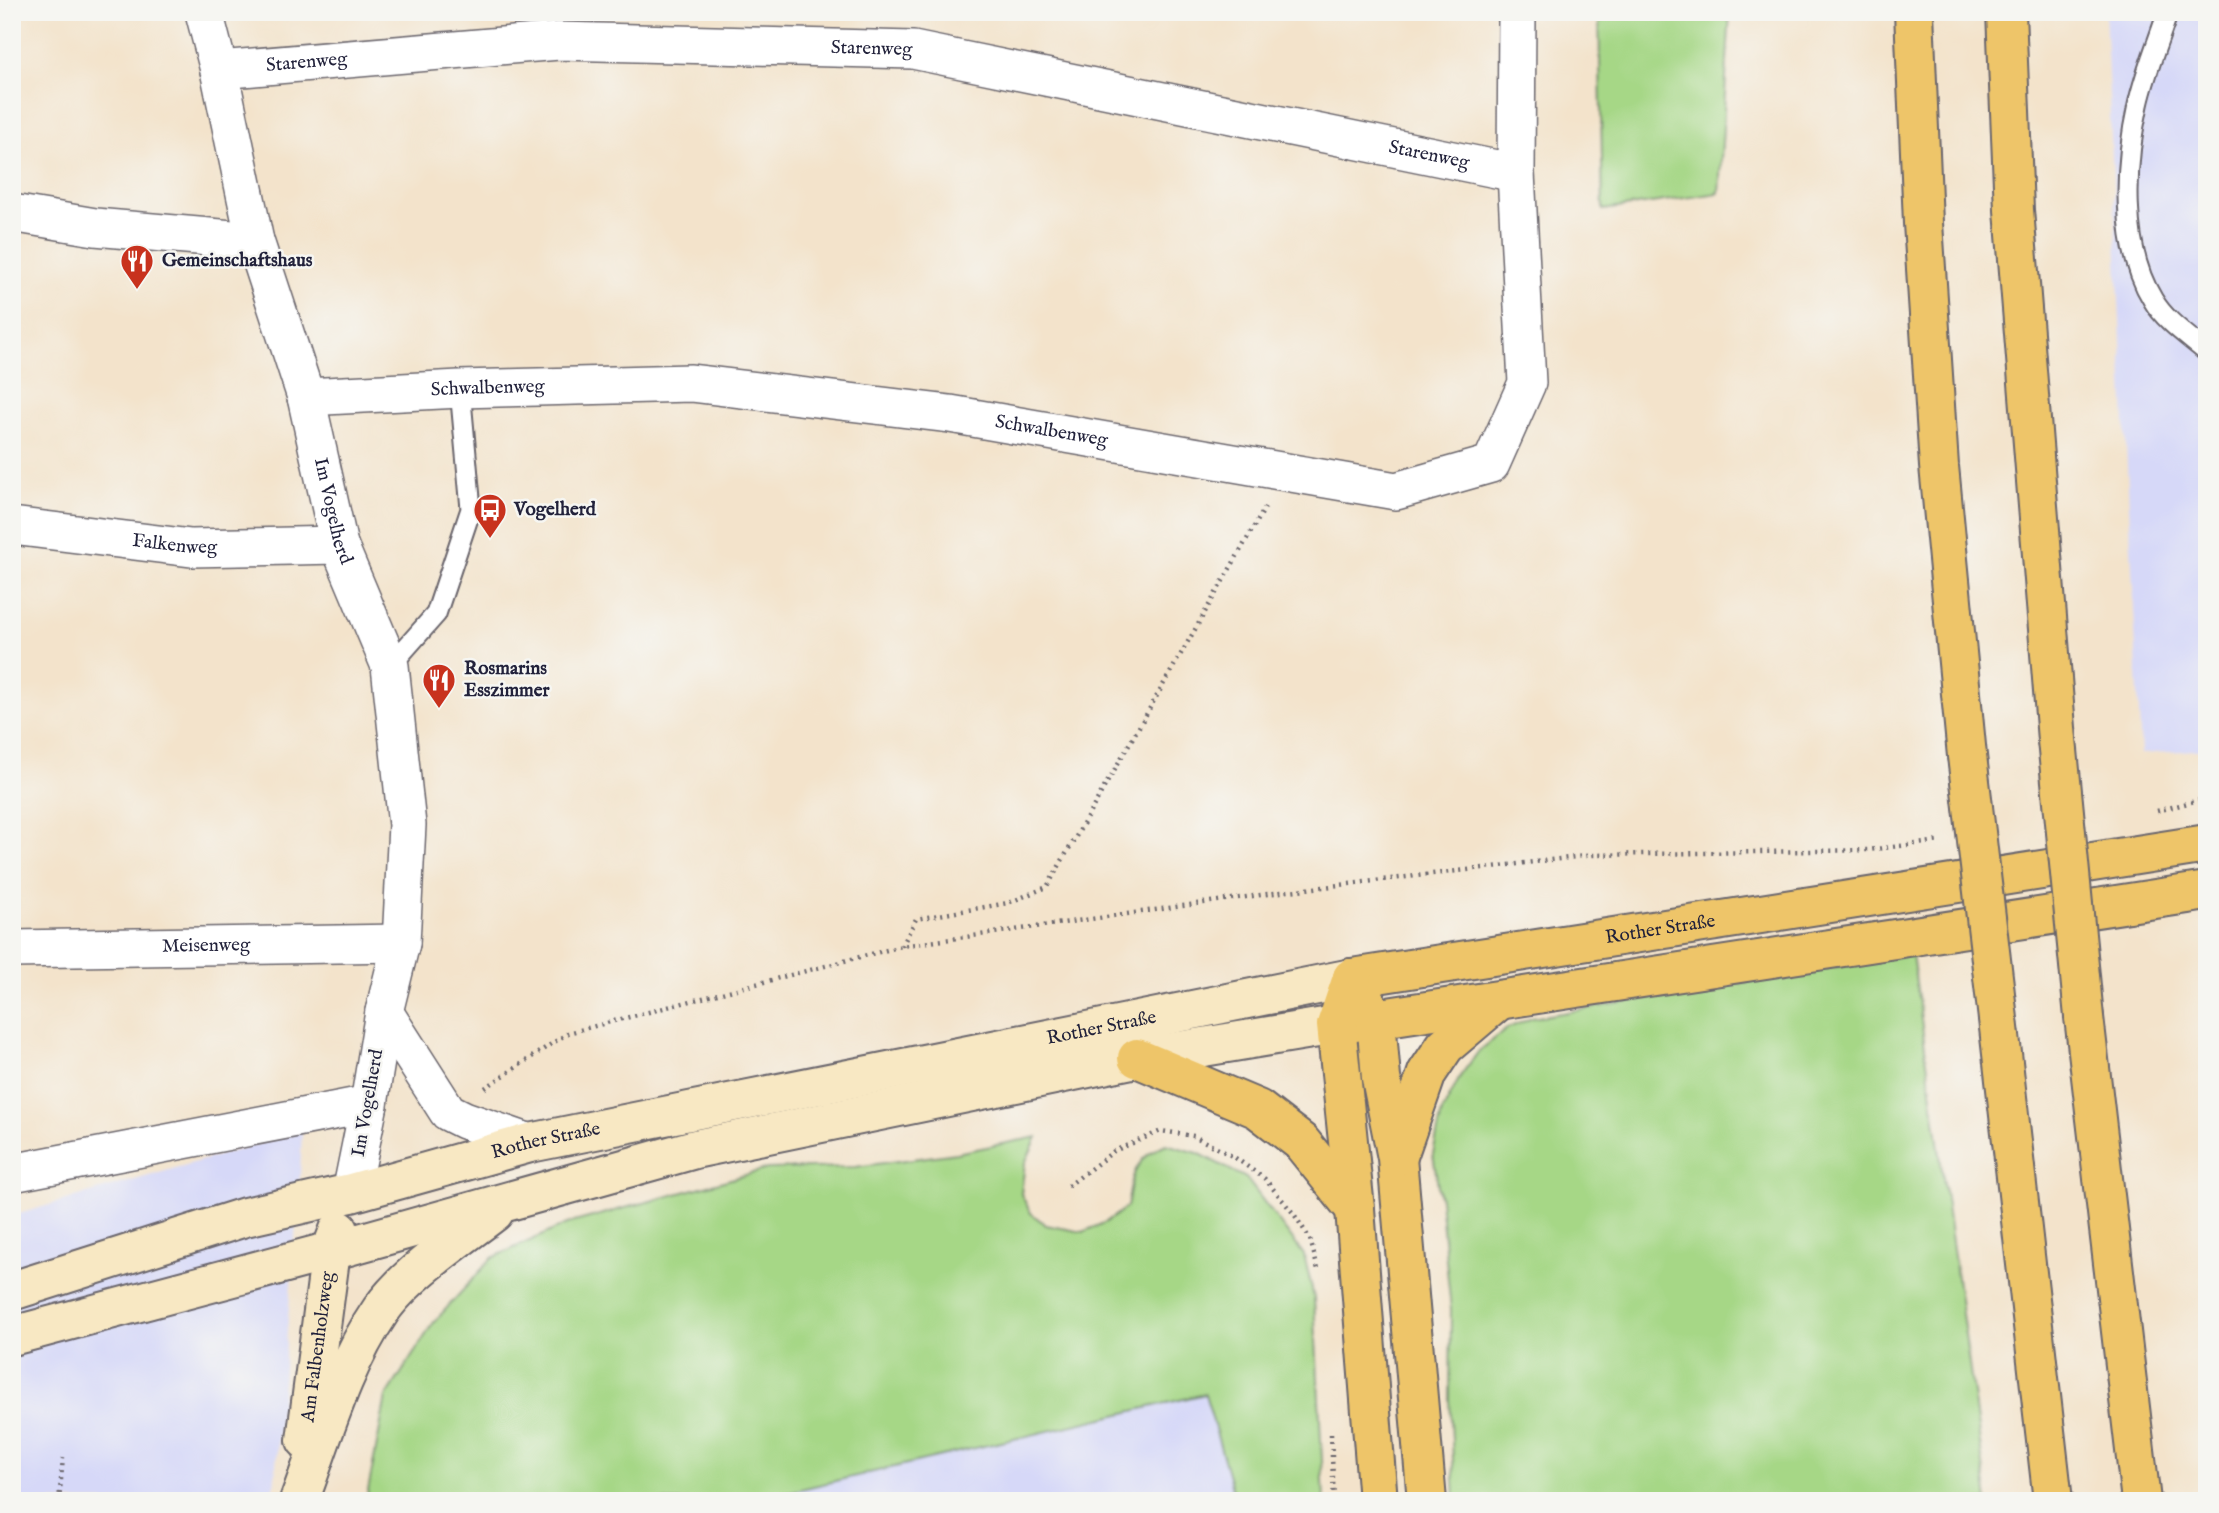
<svg xmlns="http://www.w3.org/2000/svg" width="2219" height="1513" font-family="'IM FELL English',serif">
	<style>
		.built { fill: #d6d8f8 }
		.green { fill: #a6d786; stroke: #647c60; stroke-width: 2 }
		.lines { fill: none; stroke-linecap: round; stroke-linejoin: round }
		.lane-casing { stroke: #6b666d; stroke-width: 23 }
		.street-casing { stroke: #6b666d; stroke-width: 40 }
		.secondary-casing { stroke: #6b666d; stroke-width: 42 }
		.primary-casing { stroke: #6b666d; stroke-width: 42 }
		.highway-casing { stroke: #6b666d; stroke-width: 42 }
		.path { stroke: #6b666d; stroke-width: 4.5; stroke-dasharray: 2 5; stroke-linecap: butt }
		.lane { stroke: #fff; stroke-width: 19 }
		.street { stroke: #fff; stroke-width: 37 }
		.secondary { stroke: #f8e8c3; stroke-width: 38 }
		.primary { stroke: #eec569; stroke-width: 38 }
		.highway { stroke: #eec569; stroke-width: 38 }
		.highway-bridge-casing { stroke: #6b666d; stroke-width: 42; stroke-linecap: butt }
		.highway-bridge { stroke: #eec569; stroke-width: 38 }
		.labels { text-anchor: middle; dominant-baseline: central; stroke-width: 5; stroke-linejoin: round; paint-order: stroke }
		.street-label { font-size: 19px; fill: #22223b; stroke: #f6f6f2 }
		.poi-label { font-size: 19px; font-weight: bold; fill: #22223b; stroke: #f6f6f2; text-anchor: start }
	</style>
	<rect width="100%" height="100%" fill="#f6f6f2"/>
	<filter id="ink" filterUnits="userSpaceOnUse"><feTurbulence type="fractalNoise" baseFrequency=".0143" numOctaves="2"/><feDisplacementMap in="SourceGraphic" scale="14" xChannelSelector="R" yChannelSelector="G"/><feConvolveMatrix kernelMatrix="1 2 1 2 8 2 1 2 1" color-interpolation-filters="sRGB"/></filter>
	<filter id="wash" filterUnits="userSpaceOnUse"><feTurbulence type="fractalNoise" baseFrequency=".00686" numOctaves="4" result="noise"/><feDisplacementMap in="SourceGraphic" scale="28" xChannelSelector="R" yChannelSelector="G"/><feGaussianBlur stdDeviation="1.57" result="paint"/><feColorMatrix in="noise" values="0 0 0 0 0 0 0 0 0 0 0 0 0 0 0 0 0 1.4 0 .05"/><feComposite in="paint" operator="in"/></filter>
	<g filter="url(#wash)">
		<rect width="100%" height="100%" fill="#f3e3cb"/>
		<g class="built">
			<path d="M2105,12h102v737l-66,5z"/>
			<path d="M302,1131l-2,44 -27,326h-261v-285z"/>
			<path d="M1205,1393l31,108h-486z"/>
		</g>
		<g class="green">
			<path d="M1599,12h131l-11,181 -116,17z"/>
			<path d="M1912,954l76,547h-533l-5,-102 1,-89 -11,-111 -7,-45 9,-42 19,-37 18,-24 29,-23 24,-10z"/>
			<path d="M1037,1137l-12,26 -4,31 10,19 15,12 37,7 23,-10 21,-15c6,-33 6,-48 39,-63l32,9 48,25 58,77 10,43 10,203h-88l-31,-107 -455,107h-384l20,-104 48,-75 58,-64 75,-34 200,-55 88,-2 101,-14z"/>
		</g>
	</g>
	<g filter="url(#ink)">
		<g class="lines">
			<defs>
				<g id="lane">
					<path d="M2168,12c-10,30 -23,61 -30,93 -13,58 -18,142 15,195 12,21 35,36 54,52"/>
					<path d="M390,666l46,-52 35,-105 -11,-120"/>
				</g>
				<g id="street">
					<path id="s1" d="M204,12l15,58 36,171 51,156 33,148 51,121 17,159 -6,118 -17,69 -15,92 -18,89"/>
					<path id="s2" d="M219,70l340,-29 354,9 603,123"/>
					<path d="M12,213l83,14 160,14"/>
					<path id="s3" d="M306,397l154,-8 231,-6 259,31 446,77 95,-27 36,-81 -11,-210 1,-161"/>
					<path id="s4" d="M12,526l179,22 148,-3"/>
					<path id="s5" d="M12,949l389,-6"/>
					<path d="M384,1012l64,100 16,8 66,23"/>
					<path d="M12,1173l357,-69"/>
				</g>
				<g id="secondary">
					<path id="s6" d="M12,1291l233,-74 106,-24 179,-50 822,-165"/>
					<path d="M12,1336l319,-85 364,-102 442,-91 199,-33"/>
					<path id="s7" d="M306,1440l25,-189 8,-21"/>
					<path d="M299,1501c24,-64 43,-134 82,-191 25,-36 78,-71 113,-98"/>
				</g>
				<g id="primary">
					<path id="s8" d="M1352,978l855,-134"/>
					<path d="M1342,1024l865,-133"/>
				</g>
				<g id="highway">
					<path d="M1914,12l9,211 16,243 28,290"/>
					<path d="M2006,12l8,198 43,530"/>
					<path d="M1352,978l24,41 5,59 16,80 30,343"/>
					<path d="M1352,978l-16,47 19,184 23,292"/>
					<path d="M2084,1017l57,484"/>
					<path d="M2000,1036l53,465"/>
					<path d="M1137,1058l121,51 43,33 54,67"/>
					<path d="M1398,1156l29,-83 18,-27 53,-45"/>
				</g>
			</defs>
			<use href="#lane" class="lane-casing"/>
			<use href="#street" class="street-casing"/>
			<use href="#secondary" class="secondary-casing"/>
			<use href="#primary" class="primary-casing"/>
			<use href="#highway" class="highway-casing"/>
			<g class="path">
				<path d="M2157,811l50,-13"/>
				<path d="M902,946l14,-27 92,-16 39,-16 219,-381"/>
				<path d="M485,1088l83,-55 334,-87 379,-54 312,-37 275,-5 72,-9"/>
				<path d="M1068,1186l46,-35 47,-20 33,5 40,21 31,22 29,35 16,25 9,34"/>
				<path d="M1331,1434l3,67"/>
				<path d="M59,1501l4,-43"/>
			</g>
			<use href="#lane" class="lane"/>
			<use href="#street" class="street"/>
			<use href="#secondary" class="secondary"/>
			<use href="#primary" class="primary"/>
			<use href="#highway" class="highway"/>
			<defs>
				<g id="highway-bridge">
					<path d="M2057,740l27,277"/>
					<path d="M1967,756l33,280"/>
				</g>
			</defs>
			<use href="#highway-bridge" class="highway-bridge-casing"/>
			<use href="#highway-bridge" class="highway-bridge"/>
		</g>
	</g>
	<defs>
		<symbol id="restaurant-pin" viewBox="-11 -11 22 30"><path d="M0 17L-7.5 6A9.5 9.5 0 1 1 7.5 6Z" fill="#c8321e" stroke="#f6f6f2"/><path d="M-5-6h1v4h1v-4h1v4h1v-4h1v5L-1.5 .5V6h-2V.5L-5-1ZM5-6V6H3V1.5H1.5Q1.5-4 5-6Z" fill="#fff"/></symbol>
		<symbol id="bus-pin" viewBox="-11 -11 22 30"><path d="M0 17L-7.5 6A9.5 9.5 0 1 1 7.5 6Z" fill="#c8321e" stroke="#f6f6f2"/><path d="M-5-6H5V4H4V6H2V4H-2V6H-4V4H-5ZM-3.5-4V0h7V-4ZM-3.5 1.2v1.5H-2V1.2ZM2 1.2v1.5H3.5V1.2Z" fill="#fff"/></symbol>
	</defs>
	<g fill-rule="evenodd">
		<use href="#restaurant-pin" x="118" y="242" width="38" height="52"/>
		<use href="#bus-pin" x="471" y="491" width="38" height="52"/>
		<use href="#restaurant-pin" x="420" y="661" width="38" height="52"/>
	</g>
	<g class="labels">
		<g class="street-label">
			<text stroke="none"><textPath href="#s2" startOffset="654">Starenweg</textPath></text>
			<text stroke="none"><textPath href="#s2" startOffset="88">Starenweg</textPath></text>
			<text stroke="none"><textPath href="#s2" startOffset="1222">Starenweg</textPath></text>
			<text stroke="none"><textPath href="#s3" startOffset="182">Schwalbenweg</textPath></text>
			<text stroke="none"><textPath href="#s3" startOffset="749">Schwalbenweg</textPath></text>
			<text stroke="none"><textPath href="#s1" startOffset="516">Im Vogelherd</textPath></text>
			<text stroke="none"><textPath href="#s4" startOffset="164">Falkenweg</textPath></text>
			<text stroke="none"><textPath href="#s8" startOffset="312">Rother Straße</textPath></text>
			<text stroke="none"><textPath href="#s5" startOffset="194">Meisenweg</textPath></text>
			<text stroke="none"><textPath href="#s6" startOffset="1122">Rother Straße</textPath></text>
			<text transform="translate(368 1103) rotate(-80)">Im Vogelherd</text>
			<text stroke="none"><textPath href="#s6" startOffset="555">Rother Straße</textPath></text>
			<text stroke="none"><textPath href="#s7" startOffset="94">Am Falbenholzweg</textPath></text>
		</g>
		<g class="poi-label">
			<text x="162" y="261">Gemeinschaftshaus</text>
			<text x="514" y="510">Vogelherd</text>
			<text x="464" y="669">Rosmarins<tspan x="464" dy="22">Esszimmer</tspan></text>
		</g>
	</g>
	<rect width="2219" height="1513" fill="none" stroke="#f6f6f2" stroke-width="42"/>
</svg>
